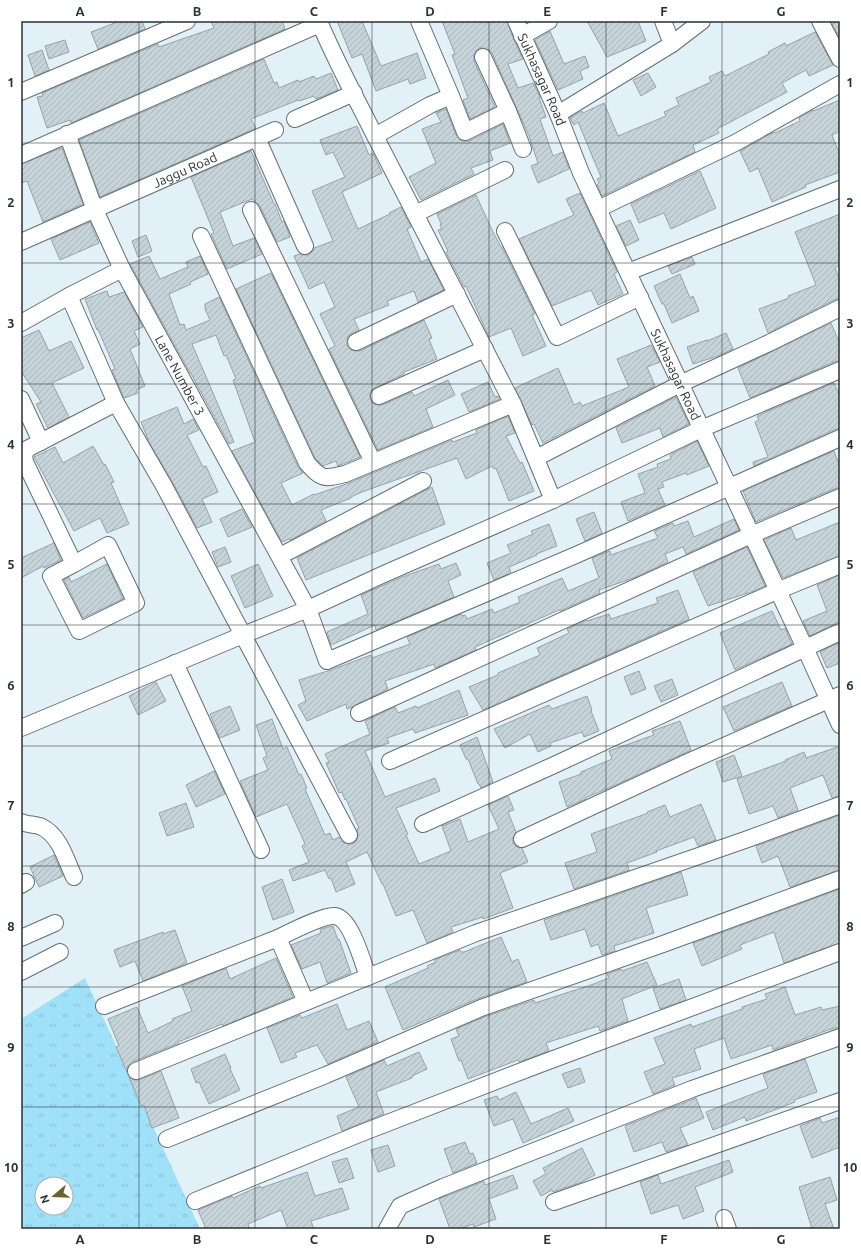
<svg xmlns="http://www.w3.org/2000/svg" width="861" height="1250" font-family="Ubuntu,sans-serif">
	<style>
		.grass { fill: url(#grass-tufts); fill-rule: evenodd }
		.building { fill: url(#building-hatch); stroke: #95a3a8 }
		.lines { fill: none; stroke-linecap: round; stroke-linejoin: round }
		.minor-casing { stroke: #637075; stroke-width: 18 }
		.minor { stroke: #fff; stroke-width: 16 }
		.grid { fill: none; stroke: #2b3032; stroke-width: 1; stroke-opacity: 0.55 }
		.labels { text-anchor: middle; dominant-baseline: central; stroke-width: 4; stroke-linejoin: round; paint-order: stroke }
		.street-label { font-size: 13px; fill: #2b3032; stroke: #fff }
		.neatline { fill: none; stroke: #2b3032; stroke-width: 1.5 }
		.grid-label { font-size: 13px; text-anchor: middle; font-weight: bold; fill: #2b3032 }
	</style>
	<defs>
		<pattern id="grass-tufts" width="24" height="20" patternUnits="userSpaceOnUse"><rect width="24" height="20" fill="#9fe1f9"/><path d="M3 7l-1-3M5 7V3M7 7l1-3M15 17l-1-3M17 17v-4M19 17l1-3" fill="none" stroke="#89c1d6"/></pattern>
		<pattern id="building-hatch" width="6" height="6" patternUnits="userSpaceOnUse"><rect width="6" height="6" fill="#c6d4da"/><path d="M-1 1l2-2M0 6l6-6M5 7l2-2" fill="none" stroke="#aab6bc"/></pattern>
	</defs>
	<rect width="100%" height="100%" fill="#e2f1f7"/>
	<path class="grass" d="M85,978l115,251h-179v-210zM42,1184h24v24h-24z"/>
	<g class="building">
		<path d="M120,21h22l3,8 -47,20 -7,-17z"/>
		<path d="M211,21h71l3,8 -214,94 -1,-3 -23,8 -10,-31 6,-1 -1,-3 116,-49 1,3 55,-19z"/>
		<path d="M337,21h25l19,45 36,-13 9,25 -16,6 -2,-5 -32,12 -14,-37 -10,4z"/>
		<path d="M442,21h65l7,19 9,19 -15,5 10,24 15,-5 7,14 -1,1 7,19 -6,2 13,37 10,-4 6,17 -31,14 -7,-17 7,-3 -9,-27 -37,-83 -3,-3 -5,-2h-5l-3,3 -2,5v5l21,46 -25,12 -7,-19 5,-2 -16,-43 3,-1z"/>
		<path d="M587,21h51l8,20 -39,16z"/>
		<path d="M840,21v18l-8,-15z"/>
		<path d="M550,31l14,33 21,-8 4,11 -9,4 3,8 -25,11 -23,-50z"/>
		<path d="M815,32l18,33 -24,11 -3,-6 -24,13 5,9 -70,37 2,4 -26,12 2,7 -93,44 -5,-11 2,-2 -2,-4 4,-2 -23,-55 -4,3 -4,-7 12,-7 1,2 21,-10 14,33 48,-20 -2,-4 15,-7 -3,-7 35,-16 -2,-5 13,-6 3,5 44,-22 -1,-2 17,-9 1,3z"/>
		<path d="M65,40l4,12 -20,7 -4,-13z"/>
		<path d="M42,50l7,20 -14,6 -7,-21z"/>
		<path d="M264,59l10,24 3,-1 2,6 19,-8 1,2 15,-6 2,3 15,-6 7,17 -22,9 -2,-3 -15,5 -1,-1 -47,19 5,9 -156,69 -21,-57z"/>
		<path d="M648,73l8,14 -15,9 -8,-16z"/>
		<path d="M840,100v31l-8,4 8,20v17l-35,13 1,2 -34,15 -14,-34 -8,4 -10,-21 34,-19 1,1 25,-12 -1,-3 14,-8v1z"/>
		<path d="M446,109l10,26 4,5 4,1h5l34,-17 7,19 -20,8 3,9 -22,8 3,6 -53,26 -12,-23 27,-14 -14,-34 19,-7 -5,-9z"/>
		<path d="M357,126l12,29 4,-2 9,20 -40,19 16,37 32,-15 -1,-1 12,-6 10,20 -4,2 14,33 7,-3 16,31 -26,12 -4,-11 -27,10 2,4 -35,14 5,11 -11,6 -1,5v5l4,4 5,1h4l64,-31 8,18 -3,1 8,20 -33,13v2l-29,14 -4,3 -1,4v4l4,5 4,1h4l30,-13 2,4 34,-16 7,15 -29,14 7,18 -55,23 -49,-101 6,-3 -15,-32 15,-7 -11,-25 -15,7 -15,-33 6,-2 4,1h4l4,-3 2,-4 19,-7 -21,-50 33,-14 -12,-25 -7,3 -6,-15z"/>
		<path d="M61,148h1l21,56 -40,18 -16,-41 -6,2v-19z"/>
		<path d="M251,151l23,53h1l7,18 2,-1 6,16 -13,5 -17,-36 -8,-7 -32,13 13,34 21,-8 8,16 -35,15 -16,-35 3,-1 -23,-56z"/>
		<path d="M700,171l16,37 -45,21 -7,-16 -25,10 -8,-19z"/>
		<path d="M580,193l37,79 -3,2 9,20 -25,11 -7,-15 -39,16 -33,-67 55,-24 -8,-16z"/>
		<path d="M476,195l17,37 8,15h1l33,67 -3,1 14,31 -23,10 -12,-28 -22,9 -23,-51 -2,1 -18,-35 2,-1 -10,-21 4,-1 -2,-4 1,-1 -4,-10z"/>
		<path d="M840,214v51l-5,3 5,13v18h-4l-68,34 -9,-24 30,-11 -1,-2 28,-11 -21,-53z"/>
		<path d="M630,220l9,20 -13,6 -10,-20z"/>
		<path d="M90,222l9,21 -39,17 -9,-21z"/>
		<path d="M146,235l6,16 -14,6 -6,-16z"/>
		<path d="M149,256l11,23 28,-12 -2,-5 14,-6 8,18 -18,8 1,2 -22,10 11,31 4,-1 2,6 24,-10 -5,-11v-5l14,-7 79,170 5,6 -22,10 11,22 22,-11v1l35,-12 103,-43 1,2 24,-9 -1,-3 32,-14 7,17 -9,3 14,27 2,-1 12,29 -25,10 -13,-33 -2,1 -2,-3 -26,13 -9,-21 -95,34 -11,5v1l-30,12 5,11 -36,19 -1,-1 -7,3 -50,-91 23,-9 -22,-62 3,-1 -10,-24 -2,1 -8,-21 -24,9 42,98 -5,2 -31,-57 -7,-14h-1l-60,-109z"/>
		<path d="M692,257l3,7 -23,10 -4,-8z"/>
		<path d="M271,273l89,184 -22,9 -2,-5 -13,5 -8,-8 -79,-169z"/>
		<path d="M680,274l10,24 3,-2 6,15 -27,12 -8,-19h-2l-8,-18z"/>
		<path d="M107,291l2,6 15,-5 19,35 -9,4 6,13 -10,5 15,37 -9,4 2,3 -14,5 -12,-28 3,-1 -17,-40 -1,1 -12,-31z"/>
		<path d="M831,323l9,21v17h-4l-86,37 -12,-30z"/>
		<path d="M39,330l10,21 22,-10 13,27 -32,15 17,34 -21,11 -12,-24 5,-2 -20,-31v-33z"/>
		<path d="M726,333l7,16 -15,7 -25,8 -6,-17 20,-7v1z"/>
		<path d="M651,345l9,17 -13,5 8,19 -112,57 -9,-19 -2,1 -17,-37 43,-20 16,37 6,-3 2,4 47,-19 -12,-28z"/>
		<path d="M488,382l7,15 3,-1 2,3 -31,13 -8,-18z"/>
		<path d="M834,383l6,13v33h-4l-82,37 -1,-4 15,-5 -13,-35 4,-2 -2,-4z"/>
		<path d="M676,397l13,27 -26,13 -3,-9 -38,15 -6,-15z"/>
		<path d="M177,407l7,17 9,-5 6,11 -12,5 16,32 3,-1 12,26 -16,7 10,23 -15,6 -25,-47 -23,-39 -8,-20z"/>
		<path d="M697,441l12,25 -22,9 -1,-2 -24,9 2,5 -6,2 7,16 -37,16 -7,-19 24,-9 -7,-19 20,-7 -1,-3 14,-5 -1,-4z"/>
		<path d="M93,446l11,19 1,-1 9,18 -3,1 18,41 -22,9 -7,-15 -26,13 -40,-74 21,-10 8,16z"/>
		<path d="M834,451l6,16v21h-4l-80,34 -13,-31z"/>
		<path d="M432,487l13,37 -139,56 -9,-22z"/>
		<path d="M242,509l10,18 -24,10 -8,-18z"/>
		<path d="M594,512l8,21 -17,8 -9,-22z"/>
		<path d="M734,519l5,11 -53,24 -3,-7 -18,7 3,8 -32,15 -37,13 1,3 -40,18 -1,-1 -84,37 1,3 -41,18 -1,-4 -49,17 3,8 -36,18 -5,2 -1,-5 -39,17 -9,-16 8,-4 -7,-21 32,-10 40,-15 1,3 38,-14 -3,-7 54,-23 1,2 3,-1 2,4 25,-10 2,4 26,-11 -2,-5 44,-19 6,13 31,-13 -7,-20 18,-7 1,4 47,-17 -4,-7 19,-8 1,3 14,-5 6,16z"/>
		<path d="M840,522v34l-57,22 -19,-38 27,-12 5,12z"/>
		<path d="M549,524l8,22 -21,8 1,1 -28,12 2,6 -17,7 -7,-17 24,-10 -4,-8 26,-11 -2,-3z"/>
		<path d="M54,543l7,17 -17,8 -1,-2 -22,12v-20z"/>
		<path d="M225,547l6,15 -13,5 -6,-15z"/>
		<path d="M747,547l18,39 -11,5 -46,15 -15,-34z"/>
		<path d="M456,563l5,12 -13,6 6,16 -78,33 -1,-5 -44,20 -4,-13 41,-18 -7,-19 41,-18 37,-13 2,5z"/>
		<path d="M107,564l16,35 -40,19 -19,-38 5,-3 2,5z"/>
		<path d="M258,564l15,32 -28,12 -14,-32z"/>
		<path d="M840,575v48h-4l-26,13 -7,-15 24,-10 -10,-26z"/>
		<path d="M678,590l11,29 -206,91 -14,-23 29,-12v-2l42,-18 -3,-7 32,-15 -2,-4 20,-9v1l22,-7 2,5 47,-16 -2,-5z"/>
		<path d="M772,611l9,19 4,-2 7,16 -57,26 -15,-37z"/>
		<path d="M840,642v21l-13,5 -7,-16z"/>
		<path d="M639,671l7,18 -15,6 -7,-18z"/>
		<path d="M672,679l6,16 -17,7 -7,-16z"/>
		<path d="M156,682l10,19 -28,14 -9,-19z"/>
		<path d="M782,682l10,24 -58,25 -11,-24z"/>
		<path d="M459,690l9,25 -53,18 -2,-4 -26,9 2,5 -24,8 20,46 50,-19 5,13 -44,17 12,26 -2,1 13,29 32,-13 -9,-25 18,-7 8,23 31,-13 -11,-24 20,-9 6,14 -6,2 8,20 -3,6v5l4,4 5,1 6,14 -28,11 13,35 -30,11v-2l-32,10 2,5 -26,11 -14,-33 -17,6 -13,-32h-1l-15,-32 -21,10 9,22 -19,8 -5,-14 -2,1 -4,-9 -32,11 -4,-11 20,-8 -7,-16 3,-2 -18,-40 -31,13 -16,-36 28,-11 -5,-12 4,-2 -11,-31 16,-6 11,30 4,-2 12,28 2,-1 6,14 -2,1 20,46 5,-2 3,7 6,-3 5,6 5,1h4l4,-4 1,-5 -1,-6 2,-1 -13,-29 -1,1 -3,-8 -3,1 -13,-30 3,-1 -4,-8 45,-20 -5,-13 30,-14 3,6 18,-7 1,2z"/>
		<path d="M587,696l5,14 -1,1 8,20 -15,6 -2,-5 -32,11 1,3 -13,6 -8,-18 -25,14 -11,-19 55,-24 3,4z"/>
		<path d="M230,706l10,24 -20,8 -10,-24z"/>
		<path d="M680,721l11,29 -73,34 -33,14 1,1 -19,8 -8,-25 22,-8v-2l31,-13 -3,-8 45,-16 -2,-4z"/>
		<path d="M477,737l16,45 -12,6 -2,-4h-1l-10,-25h-2l-6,-14z"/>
		<path d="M840,746v50l-8,2 -9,-23 -33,13 8,22 -20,8 -5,-12 -24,8 -12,-35 49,-18 -1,-1 19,-8 2,6z"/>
		<path d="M734,755l8,21 -19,6 -7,-20z"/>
		<path d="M214,771l11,23 -29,13 -10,-22z"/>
		<path d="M186,803l8,24 -27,9 -8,-23z"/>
		<path d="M701,804l15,36 -18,6 -4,-9 -38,14 1,1 -30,11 2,7 -55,19 -9,-26 32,-11 -6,-18 57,-21 -1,-1 18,-7 5,12z"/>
		<path d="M840,815v55l-50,17 -12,-31 -16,7 -6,-17z"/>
		<path d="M54,855l9,21 -24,11 -9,-20z"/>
		<path d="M681,872l7,23 -42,13 8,25 -40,13 1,5 -13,4 -4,-11 -7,3 -6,-18 -34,11 -7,-20z"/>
		<path d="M282,879l12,33 -21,8 -11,-33z"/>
		<path d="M840,889v54l-56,20 -10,-31 -34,13 2,4 -40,17 -9,-23z"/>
		<path d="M333,926l5,14 1,-1 12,34 -24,10 -7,-21 -18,7 -11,-24 30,-12 -1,-4z"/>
		<path d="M175,930l12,33 -44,18 -8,-20 -15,6 -6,-17 49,-18v2z"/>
		<path d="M501,937l11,25 6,-3 9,23 -50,17 -74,31 -18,-43 43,-19 -1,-2 9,-4 -2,-2 26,-10 1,2h3z"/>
		<path d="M276,958l17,39 -70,29 -1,-2 -44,18 1,1 -47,19 -4,4 -1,6 -11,-25 3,-1 -11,-27 29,-12 11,26 25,-12 -1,-2 20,-8 -10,-25 44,-18 4,11z"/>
		<path d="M647,962l10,23 -35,14 6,22 -28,10 -2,-5 -52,17 3,8 -30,11 -1,-2 -50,19 -7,-19 -2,1 -8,-22 8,-3 -3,-7 28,-12 50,-17 1,3 56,-18 18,-7 -2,-4 14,-5 1,2z"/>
		<path d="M679,979l7,21 -26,9 -7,-21z"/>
		<path d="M785,987l10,28 26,-8 1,3 18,-4v21l-12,3 -55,20 -1,-5 -41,14 -7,-21 -30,11 7,20 -29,9 3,7 -22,9 -9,-22 21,-8 -11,-26 37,-14 1,3 50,-18v-2l25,-8 -2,-5z"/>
		<path d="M337,1004l10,26 22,-9 9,21 -50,22 -11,-19 -22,8 2,4 -16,6 -14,-35 33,-13 2,3z"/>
		<path d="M419,1052l8,17 -15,7v2l-36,14 8,22 -42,17 -5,-15 22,-9 -13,-30 38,-17 3,6z"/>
		<path d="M225,1054l6,14 -1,1 10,21 -31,14 -10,-22 -3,1 -5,-14z"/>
		<path d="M805,1059l12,33 -23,8 1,2 -49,19 -1,-4 -32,13 -7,-18 62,-24 -5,-14z"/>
		<path d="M580,1068l5,14 -17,6 -6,-14z"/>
		<path d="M161,1071l18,47 -27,10 -8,-23 -3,1 -12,-29 5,3h5z"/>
		<path d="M516,1092l15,32 37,-16 6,13 -51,22 -10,-24 -19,7 -10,-26 13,-4 2,4z"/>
		<path d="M696,1098l8,20 -24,10 8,17 -22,7 -4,-10 -28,10 -9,-26z"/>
		<path d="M840,1117v30l-28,11 -12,-32 20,-8 2,5z"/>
		<path d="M465,1142l5,12 3,-1 4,10 -24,10 -9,-24z"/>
		<path d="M388,1145l7,21 -17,6 -7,-22z"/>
		<path d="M582,1148l13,27 -16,8 -26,9 -1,-2 -11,6 -8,-15 13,-7 -3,-6z"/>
		<path d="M347,1158l7,20 -15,5 -7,-21z"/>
		<path d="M729,1160l4,12 -38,15 9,24 -21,8 -5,-14 -27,9 -11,-32 18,-7 3,9z"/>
		<path d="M307,1172l8,24 27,-8 7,21 -38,12 3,8h-26l-7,-19 -33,14 2,5h-44l-8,-19 34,-14 1,2 27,-12 1,2z"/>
		<path d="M513,1175l5,13 -29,11 7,20 -22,8 -1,-3 -14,5h-9l-11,-30 45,-18 1,4z"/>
		<path d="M830,1177l7,23 -12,4 9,25h-22l-13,-42z"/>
	</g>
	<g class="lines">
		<defs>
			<g id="minor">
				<path d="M319,21c16,39 37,77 56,115l138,268 40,96"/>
				<path id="s1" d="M516,21l42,93 23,59 224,475 35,77"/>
				<path d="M820,21l20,38"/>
				<path d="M522,36l27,-15"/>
				<path d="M672,44l30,-23"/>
				<path d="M483,57l25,54"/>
				<path d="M21,92l166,-71"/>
				<path d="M451,96l14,36 43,-21 15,38"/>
				<path d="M558,114l114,-70 -9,-23"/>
				<path d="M295,119l59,-26"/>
				<path id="s2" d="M67,134l28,76 27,59 186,340 19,52 249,-106 264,-117"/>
				<path d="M375,136l55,-31 21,-9 -32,-75"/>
				<path d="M257,138l48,108"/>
				<path d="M21,155l299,-131"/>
				<path d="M598,209l137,-66 105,-59"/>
				<path d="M251,210l122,252"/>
				<path d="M415,214l90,-44"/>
				<path d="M505,231l52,106 83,-40"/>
				<path d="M201,236l106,227c15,17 17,16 38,11l168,-70"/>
				<path id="s3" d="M21,242l254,-112"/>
				<path d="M628,272l212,-83"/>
				<path d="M21,323l48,-27 53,-27"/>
				<path d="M356,342l101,-48"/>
				<path d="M379,396l106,-47"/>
				<path d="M21,399l20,43"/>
				<path d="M536,458l144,-74 89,-41 71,-35"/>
				<path d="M280,556l143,-75"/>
				<path d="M74,564l-23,12 28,55 57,-28 -28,-58 -34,19 -49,-102 -1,-7 3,-6 89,-46"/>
				<path d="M175,663l86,187"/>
				<path d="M359,713l392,-178 89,-38"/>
				<path d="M21,728l222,-93 -79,-149 -48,-83 -47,-107"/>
				<path d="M390,761l387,-170 63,-26"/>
				<path d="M21,822c7,3 15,2 21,5 18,9 24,33 32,50"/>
				<path d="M423,824l129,-58 288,-134"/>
				<path d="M349,835l-106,-200 65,-26 76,-35 169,-74 148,-71 139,-59"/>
				<path d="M522,839l166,-77 152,-67"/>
				<path d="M21,885l5,-3"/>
				<path d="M21,938l34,-15"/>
				<path d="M278,938c12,-6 45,-23 57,-22 16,2 28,47 33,61"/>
				<path d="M21,972l39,-20"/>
				<path d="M104,1006l174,-68 28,64"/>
				<path d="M136,1071l340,-138 269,-93 95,-35"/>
				<path d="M167,1139l159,-64 155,-67 182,-64 177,-65"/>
				<path d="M195,1201l164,-67 176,-68 305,-114"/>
				<path d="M554,1202l286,-101"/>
				<path d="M724,1218l4,11"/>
				<path d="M387,1229l13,-23 43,-19 249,-98 148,-52"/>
			</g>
		</defs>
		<use href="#minor" class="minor-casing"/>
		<use href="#minor" class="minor"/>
	</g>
	<path class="grid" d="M139,21v1208M255,21v1208M372,21v1208M489,21v1208M606,21v1208M722,21v1208M21,143h819M21,263h819M21,384h819M21,504h819M21,625h819M21,746h819M21,866h819M21,987h819M21,1107h819"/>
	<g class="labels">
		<g class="street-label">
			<text stroke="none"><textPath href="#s1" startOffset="64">Sukhasagar Road</textPath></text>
			<text stroke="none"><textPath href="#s3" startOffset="179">Jaggu Road</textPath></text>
			<text stroke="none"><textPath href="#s1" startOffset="388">Sukhasagar Road</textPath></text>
			<text stroke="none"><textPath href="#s2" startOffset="267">Lane Number 3</textPath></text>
		</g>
	</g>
	<rect width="861" height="1250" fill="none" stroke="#ffffff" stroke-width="44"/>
	<g transform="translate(54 1196) rotate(251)"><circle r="19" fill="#ffffff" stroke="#aaacad"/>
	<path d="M0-3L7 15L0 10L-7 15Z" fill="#6d622f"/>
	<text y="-6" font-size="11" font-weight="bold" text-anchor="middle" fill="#2b3032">N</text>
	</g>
	<rect x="22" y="22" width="817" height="1206" class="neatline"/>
	<g class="grid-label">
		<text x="80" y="16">A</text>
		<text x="197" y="16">B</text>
		<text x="314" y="16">C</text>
		<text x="430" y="16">D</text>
		<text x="547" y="16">E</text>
		<text x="664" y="16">F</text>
		<text x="781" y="16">G</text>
		<text x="11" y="87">1</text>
		<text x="850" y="87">1</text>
		<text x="11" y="207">2</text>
		<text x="850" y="207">2</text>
		<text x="11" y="328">3</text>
		<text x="850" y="328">3</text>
		<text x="11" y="449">4</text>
		<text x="850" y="449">4</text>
		<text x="11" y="569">5</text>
		<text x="850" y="569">5</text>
		<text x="11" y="690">6</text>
		<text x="850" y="690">6</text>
		<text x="11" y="810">7</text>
		<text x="850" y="810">7</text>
		<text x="11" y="931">8</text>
		<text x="850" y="931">8</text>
		<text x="11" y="1052">9</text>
		<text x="850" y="1052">9</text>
		<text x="11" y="1172">10</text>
		<text x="850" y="1172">10</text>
		<text x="80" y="1244">A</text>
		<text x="197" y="1244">B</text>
		<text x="314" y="1244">C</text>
		<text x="430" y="1244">D</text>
		<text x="547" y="1244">E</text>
		<text x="664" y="1244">F</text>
		<text x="781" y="1244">G</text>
	</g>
</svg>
